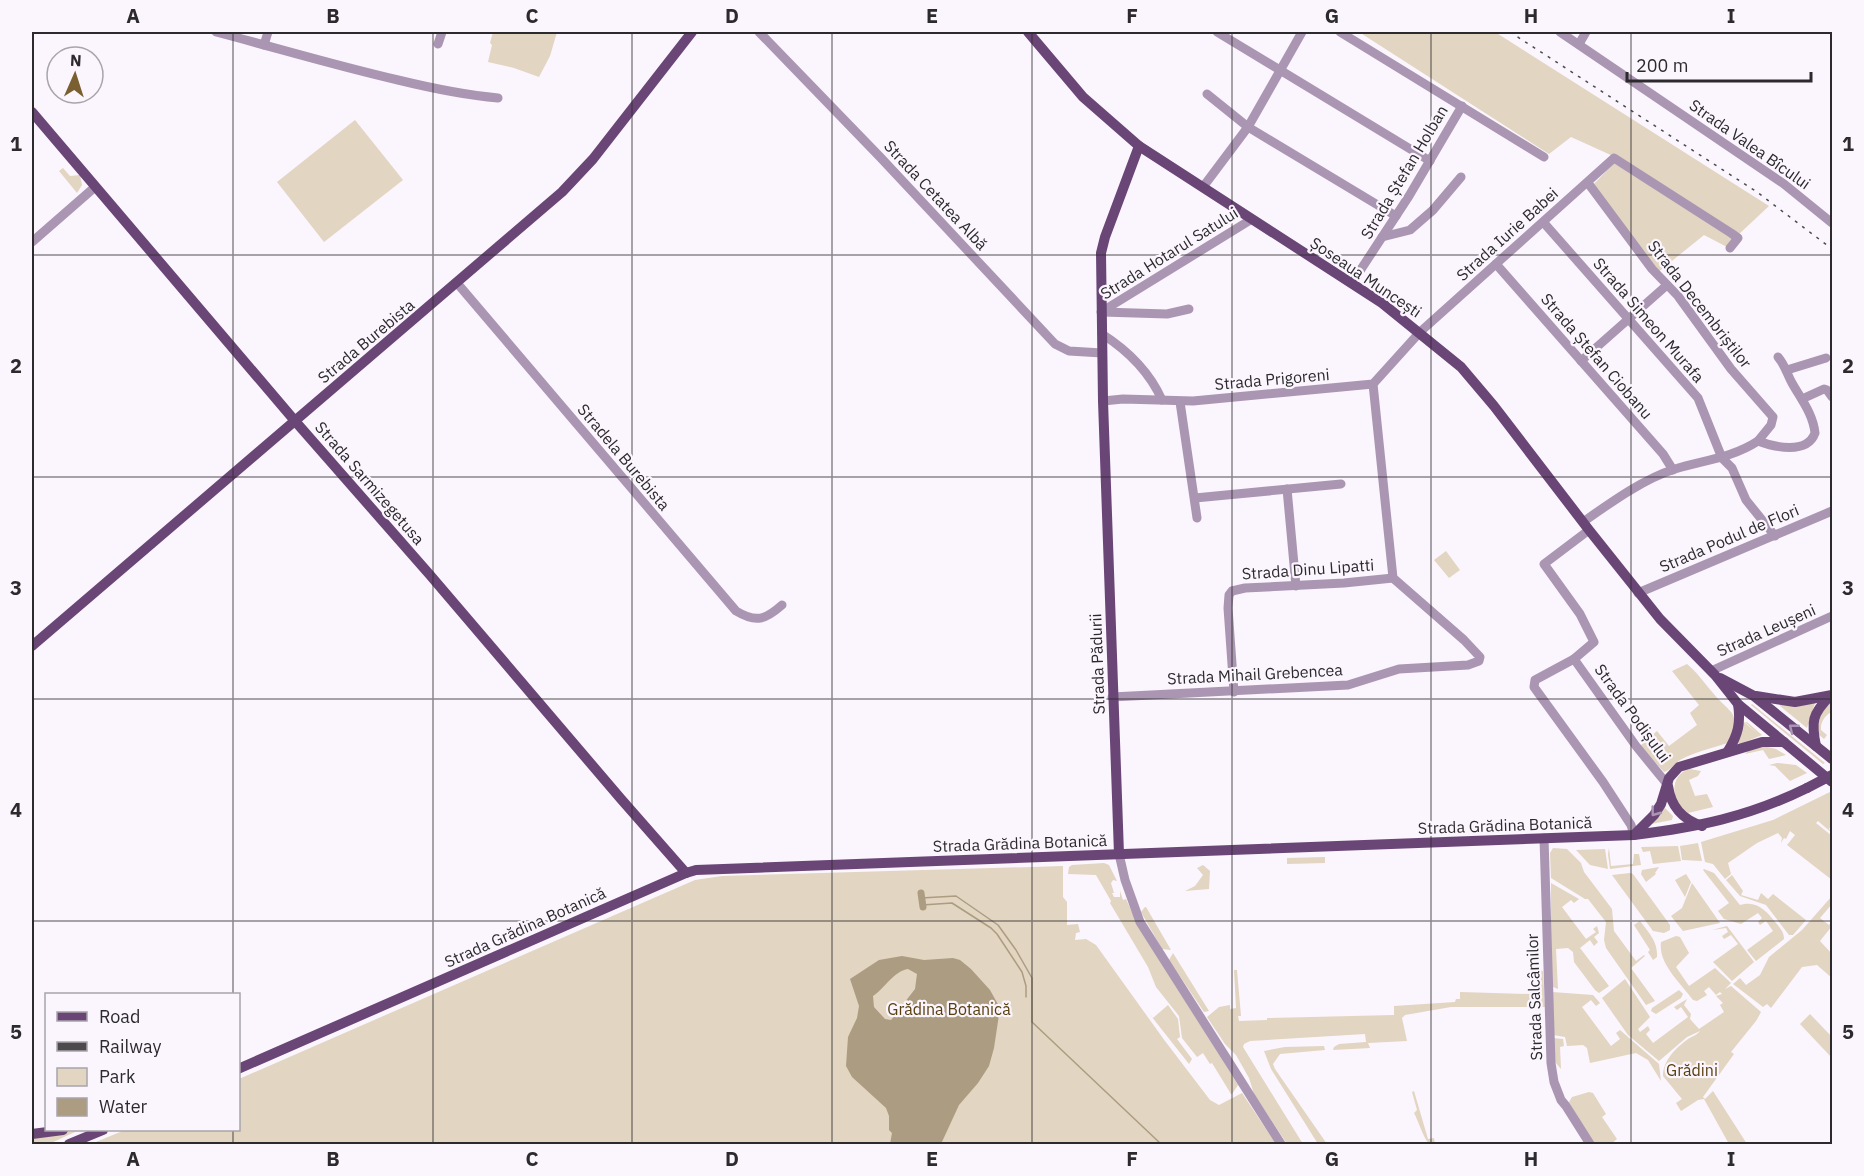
<svg xmlns="http://www.w3.org/2000/svg" width="1864" height="1176" font-family="'IBM Plex Sans',sans-serif">
	<style>
		.green { fill: #e2d5c1 }
		.water { fill: #ac9c81; fill-rule: evenodd }
		.lines { fill: none; stroke-linecap: round; stroke-linejoin: round }
		.stream { stroke: #ac9c81; stroke-width: 1.5 }
		.canal { stroke: #ac9c81; stroke-width: 7 }
		.minor { stroke: #aa96b2; stroke-width: 9 }
		.major { stroke: #6a4677; stroke-width: 10 }
		.rail { stroke: #4d4a4e; stroke-width: 1.5; stroke-dasharray: 3 6; stroke-linecap: butt }
		.major-bridge { stroke: #6a4677; stroke-width: 10 }
		.oneway { stroke: #ab95b4 }
		.grid { fill: none; stroke: #2c2a2d; stroke-width: 1.5; stroke-opacity: 0.55 }
		.labels { text-anchor: middle; dominant-baseline: central; stroke-width: 4.5; stroke-linejoin: round; paint-order: stroke }
		.street-label { font-size: 16px; fill: #2c2a2d; stroke: #fbf5fe }
		.park-label { font-size: 16px; fill: #58400e; stroke: #fbf5fe }
		.neatline { fill: none; stroke: #2c2a2d; stroke-width: 2 }
		.grid-label { font-size: 20px; text-anchor: middle; font-weight: bold; fill: #2c2a2d }
	</style>
	<rect width="100%" height="100%" fill="#fbf5fe"/>
	<g class="green">
		<path d="M493,32h64l-7,24 -11,21 -25,-9 -26,-6 4,-17 -2,-2z"/>
		<path d="M1359,32h136l274,174 -31,29 -125,-79 -42,-19 -22,17z"/>
		<path d="M355,120l48,60 -79,62 -47,-60z"/>
		<path d="M1614,163l119,73 -4,12 -25,-13 -47,38 -64,-88z"/>
		<path d="M63,168l7,8 10,-1 2,10 -5,8 -18,-22z"/>
		<path d="M1446,551l14,19 -11,8 -15,-18z"/>
		<path d="M1687,664c11,9 17,19 26,29 18,22 30,19 15,50 -16,5 -34,9 -48,17 -6,4 -9,10 -16,12l-24,-26 17,-15 12,15 28,-21 -7,-12 9,-8 -27,-34z"/>
		<path d="M1832,702v10c-6,2 -12,10 -11,18l6,5 -3,4 -7,-6c-1,-11 5,-26 15,-31z"/>
		<path d="M1815,703l-8,25 -27,-22v-1z"/>
		<path d="M1752,704l73,59 -2,1 -72,-59z"/>
		<path d="M1744,722l14,12 -13,-12h2l15,13 -22,9 -2,-1z"/>
		<path d="M1764,746l12,3 10,6 -17,4 -6,-9 -18,4 3,-3z"/>
		<path d="M1777,763l19,2 11,8 -17,8 -15,-15 -6,-1z"/>
		<path d="M1690,769l11,2 -3,5 -9,4 6,16 12,-2 6,13 -25,6c-17,-8 -20,-39 2,-44z"/>
		<path d="M1832,791v33l-3,5 3,4 -14,-12 -2,2 16,13v44l-45,-35 8,-10 -5,-4 -4,8 -2,-1 -3,5 1,-5 -4,-5 -21,10 -29,20 3,11 -6,5 -12,-15 -8,-2 -4,-20 72,-22z"/>
		<path d="M1664,807l9,9 -1,4 -21,4z"/>
		<path d="M1698,843l4,18 -20,-1 -2,-14z"/>
		<path d="M1678,846l3,15 -28,3 -3,-13 -7,1 -2,-5z"/>
		<path d="M1553,848l14,1 14,14 3,9 28,37 2,22 22,30 8,-6 1,1 -14,12 24,33 -9,4 -40,-57 -2,-8 2,-18 -18,-23h-3l-34,-21 -1,-25z"/>
		<path d="M1609,848l2,18 22,-2 1,-10h5l2,11 -31,4 -2,-15z"/>
		<path d="M1605,849l3,20 -18,-4 -14,-15z"/>
		<path d="M1325,857v6l-38,1v-6z"/>
		<path d="M1104,863l5,2 8,16 -4,-1 -2,3 3,10h-2l2,4h6v-6l3,9 3,-1 11,24 101,162 -6,9h-1l-19,-31 -2,1 -7,-11 -6,4 -15,-19 -3,-22 -23,-29 -8,-20 -38,-64 1,-2 -15,-26 -28,-1 1,-7 3,-2z"/>
		<path d="M1203,865l7,6 -1,18 -24,2 10,-5 8,-11 -6,-7z"/>
		<path d="M1063,866v31l4,5v23l11,-1 2,8 -4,1 -1,7 11,-1 10,6 69,96 45,59 9,5 23,-12 34,51h-1185l34,-14h113l1,-51 456,-199 27,-4z"/>
		<path d="M1659,867l-4,6 1,1 -10,8 -5,-8 1,-4z"/>
		<path d="M1704,869l10,4 26,32c16,-5 26,5 36,18 4,5 8,9 8,16l-28,22 -9,-11 26,-19 -7,-10 -6,4 -2,-3 4,-4 -4,-5 -17,11 -17,-5 -6,-8 11,-8 -26,-33z"/>
		<path d="M1630,873l3,1 37,51v5l-6,3 -11,-2 -41,-56z"/>
		<path d="M1686,874l5,8 -6,15 -10,-17z"/>
		<path d="M1732,875l11,16 -2,4 17,5 3,-7 7,6 5,-5 33,26 -13,15h-4l-23,-30 -26,-9 -14,-16z"/>
		<path d="M1551,883l28,16 -5,4 -3,-3 -9,7 24,32 10,-7 -3,-3 4,-3 2,7 -5,4 4,5 -4,4 -4,-6 -10,8 29,38 -10,7 -4,-3 -21,-28 -1,-10 -5,-4 -12,1 2,40 -7,-3z"/>
		<path d="M1692,883l28,40 -37,8 -12,-15 11,-8z"/>
		<path d="M1832,896v8l-12,14 9,7 3,-4v5l-12,15 12,13v24l-15,-13 -15,2 -31,41 -4,-4 -4,3 -30,-23 7,-6 6,7 14,-10 9,-18 33,-27z"/>
		<path d="M1145,907h1l25,43 -9,-1 -21,-37z"/>
		<path d="M1640,921c8,11 18,20 17,36l-4,3 -5,-8 2,-2 -16,-25z"/>
		<path d="M1727,926l27,36 -22,19 -19,-19 25,-18 -7,-9 -7,4 -2,-3 6,-4 -2,-4 -14,2z"/>
		<path d="M1676,936l4,1 9,16 -13,14 13,19 26,-18 16,15 -6,6 6,-3 30,26 -5,9 -25,31 3,2 -31,43 2,2 8,-8 34,53h-18l-25,-45 -6,1 -17,11 -5,-8 6,-4 -19,-23c0,-16 13,-28 25,-37 5,-3 9,-4 12,-8l-13,6 -28,24 -31,-26 -26,-37 23,-19 25,38 -12,12 2,3 8,-6 2,4 -4,4 7,9 35,-26 -7,-10 -4,3 -3,-3 13,-8 -3,6 7,9 -1,5 9,10 25,-17 -4,-7 3,-2 -7,-7 6,-2 -2,-2 -4,3 -7,-8 -5,4 3,4 -10,6 -4,-1c-12,-17 -35,-36 -32,-58z"/>
		<path d="M1173,953l36,58 -5,1 -35,-52z"/>
		<path d="M1537,969l6,2 2,36h-94l-46,8 -3,3 5,23 -39,2 2,5 -37,2 1,-3 5,-3 27,-2 -1,-8 -115,7 -6,3 -1,3 60,97h-16l-33,-50 -5,-16 -13,-23 -11,-11 -18,-27 12,-10 11,-2v4l6,-1 -2,-38h3l4,46h-3l1,5 28,-1v-2l127,-3v-9l61,-4 1,-3h4v-7l70,2 7,-6z"/>
		<path d="M1679,990l4,4 -2,4 -25,16 -5,-3 1,-3z"/>
		<path d="M1552,992l41,3 7,8 -4,3 -5,-6 -9,7 29,39 9,-7 -4,-6 4,-3 39,34 2,17 -13,-21 -12,-7 -46,10 -3,-15 -4,-3 -16,1 -2,-9 -12,-2z"/>
		<path d="M1168,1005l10,14 2,18 -3,2 15,20 -3,5 -41,-52 5,6z"/>
		<path d="M1810,1014l22,23v21l-32,-34z"/>
		<path d="M1553,1038l10,1 1,7 -4,1 1,22 -7,-8z"/>
		<path d="M1324,1046l1,4 -45,4 -7,10 2,5 52,75h-9l-47,-75 -7,-18 21,-4z"/>
		<path d="M1414,1091l14,48 6,-1 1,6h-6c-7,-9 -10,-22 -15,-31l3,-3 -5,-18z"/>
		<path d="M1589,1092l4,1 13,21 -4,3 15,22 -6,5h-17l-25,-42 3,-5z"/>
		<path d="M77,1131l-28,13h-17v-7z"/>
	</g>
	<path class="water" d="M902,956l22,4 29,-2 7,2 11,9 19,21 10,18 -6,40 -5,18 -11,17 -19,22 -18,39h-51l2,-11 -3,-3v-14l-3,-8 -34,-31 -6,-11 2,-29 9,-19 2,-12 -9,-27 29,-19zM908,969l9,5 -2,15 -24,31 -6,-1 -11,-12 -1,-11c12,-8 21,-25 35,-27z"/>
	<g class="lines">
		<g class="stream">
			<path d="M921,898l35,-2 42,29 18,25 16,28v44l129,122"/>
			<path d="M922,905l30,-2 39,25 6,6 25,38 4,14v11"/>
		</g>
		<path class="canal" d="M921,893l2,14"/>
		<g class="minor">
			<path d="M216,32c61,16 121,34 182,48 33,8 66,15 100,18"/>
			<path d="M759,32l122,126 174,186 14,7 33,2"/>
			<path d="M1217,32l213,129"/>
			<path d="M1340,32l204,125"/>
			<path d="M1560,32l224,152 48,39"/>
			<path d="M438,44l4,-12"/>
			<path d="M1579,44l7,-12"/>
			<path d="M264,45l4,-13"/>
			<path d="M1207,94l41,33 148,89"/>
			<path d="M1588,183l64,86 26,27 53,73 42,48 -2,8 -13,16"/>
			<path d="M1203,187l45,-60 54,-95"/>
			<path d="M1544,223l154,175 24,60 10,10 14,32 29,36"/>
			<path d="M1382,237l28,-7 23,-20 28,-33"/>
			<path d="M32,242l63,-55"/>
			<path d="M1496,264l167,190 10,16"/>
			<path d="M457,283l279,328c20,12 29,9 46,-6"/>
			<path d="M1352,283l57,-87 53,-90"/>
			<path d="M1101,312l151,-93"/>
			<path d="M1102,312l65,2 22,-5"/>
			<path d="M1102,334c25,16 48,39 60,66"/>
			<path d="M1581,361l86,-76"/>
			<path d="M1787,370l39,-12"/>
			<path d="M1802,399l22,-10 3,1 5,7"/>
			<path d="M1103,401l20,-2 70,2 180,-17 47,-52 194,-174 117,75 7,5 -8,10"/>
			<path d="M1180,402l17,116"/>
			<path d="M1287,489l9,97"/>
			<path d="M1195,498l146,-14"/>
			<path d="M1583,522c27,-19 60,-43 92,-53 29,-9 57,-11 83,-28 16,6 49,14 57,-8 -2,-19 -14,-34 -23,-50 -5,-9 -7,-18 -14,-26"/>
			<path d="M1589,530l-45,34 36,50 14,28 -20,17 -39,21 -1,7 69,95 28,43 3,10"/>
			<path d="M1638,593l194,-82"/>
			<path d="M1574,659l62,87 31,38"/>
			<path d="M1711,671l121,-55"/>
			<path d="M1234,692l-6,-84 1,-13 3,-4 13,-3 99,-5 49,-5"/>
			<path d="M1112,697l236,-12 51,-16 69,-4 11,-4 1,-4 -16,-17 -71,-62 -20,-194"/>
			<path d="M1544,838l7,225 3,19 7,18 5,6 24,38"/>
			<path d="M1119,854l6,26 15,42 141,222"/>
		</g>
		<g class="major">
			<path d="M1028,32l55,65 56,49 243,157 79,64 33,39 95,124 71,89 55,56 23,29 94,78"/>
			<path d="M32,112l263,309 135,154 191,224 65,74"/>
			<path d="M32,646l530,-454 31,-33 99,-127"/>
			<path d="M1720,678l34,18 78,63"/>
			<path d="M1756,696l39,6 37,-7"/>
			<path d="M1816,746c-5,-24 -4,-32 14,-50"/>
			<path d="M1728,751c10,-16 13,-28 10,-47"/>
			<path d="M1668,786c3,21 14,33 34,40"/>
			<path d="M1634,835l20,-20 7,-11 8,-26 10,-11 83,-25h22"/>
			<path d="M1119,854l-16,-453 -2,-148 4,-16 34,-91"/>
			<path d="M238,1069l448,-196 10,-3 938,-35c64,-8 114,-18 173,-47"/>
			<path d="M32,1134l31,-4"/>
			<path d="M69,1144l34,-14"/>
		</g>
		<path class="rail" d="M1510,32l247,160 75,57"/>
		<path class="major-bridge" d="M1807,788l25,-13"/>
	</g>
	<defs><path id="oneway-chevron" d="M-2-3.5L2.5 0L-2 3.5" fill="none" stroke-width="1.6" stroke-linecap="round" stroke-linejoin="round" transform="scale(1.5)"/></defs>
	<g class="oneway">
		<use href="#oneway-chevron" transform="translate(1793 728) rotate(-141)"/>
		<use href="#oneway-chevron" transform="translate(1655 812) rotate(127)"/>
	</g>
	<path class="grid" d="M233,32v962M433,32v1112M632,32v1112M832,32v1112M1032,32v1112M1232,32v1112M1431,32v1112M1631,32v1112M32,255h1800M32,477h1800M32,699h1800M32,921h1800M233,1130v14"/>
	<g class="labels">
		<g class="street-label">
			<text transform="translate(1750 144) rotate(35)">Strada Valea Bîcului</text>
			<text transform="translate(1404 172) rotate(-59)">Strada Ștefan Holban</text>
			<text transform="translate(936 195) rotate(47)">Strada Cetatea Albă</text>
			<text transform="translate(1507 234) rotate(-42)">Strada Iurie Babei</text>
			<text transform="translate(1169 253) rotate(-32)">Strada Hotarul Satului</text>
			<text transform="translate(1366 277) rotate(34)">Șoseaua Muncești</text>
			<text transform="translate(1700 304) rotate(52)">Strada Decembriștilor</text>
			<text transform="translate(1649 320) rotate(49)">Strada Simeon Murafa</text>
			<text transform="translate(366 341) rotate(-40)">Strada Burebista</text>
			<text transform="translate(1597 356) rotate(49)">Strada Ștefan Ciobanu</text>
			<text transform="translate(1272 379) rotate(-5)">Strada Prigoreni</text>
			<text transform="translate(624 457) rotate(50)">Stradela Burebista</text>
			<text transform="translate(370 483) rotate(49)">Strada Sarmizegetusa</text>
			<text transform="translate(1729 538) rotate(-23)">Strada Podul de Flori</text>
			<text transform="translate(1308 569) rotate(-4)">Strada Dinu Lipatti</text>
			<text transform="translate(1766 630) rotate(-24)">Strada Leușeni</text>
			<text transform="translate(1097 664) rotate(-92)">Strada Pădurii</text>
			<text transform="translate(1255 674) rotate(-3)">Strada Mihail Grebencea</text>
			<text transform="translate(1633 713) rotate(54)">Strada Podișului</text>
			<text transform="translate(1505 825) rotate(-2)">Strada Grădina Botanică</text>
			<text transform="translate(1020 843) rotate(-2)">Strada Grădina Botanică</text>
			<text transform="translate(525 927) rotate(-24)">Strada Grădina Botanică</text>
			<text transform="translate(1534 997) rotate(-92)">Strada Salcâmilor</text>
		</g>
		<g class="park-label">
			<text x="949" y="1009">Grădina Botanică</text>
			<text x="1692" y="1070">Grădini</text>
		</g>
	</g>
	<rect width="1864" height="1176" fill="none" stroke="#fbf5fe" stroke-width="66"/>
	<rect x="45" y="993" width="195" height="138" fill="#fbf5fe" stroke="#a8a4aa" stroke-width="1.5"/>
	<rect x="57" y="1012" width="30" height="9" fill="#6a4677" stroke="#a8a4aa" stroke-width="1.5"/>
	<text x="99" y="1023" font-size="18" fill="#2c2a2d">Road</text>
	<rect x="57" y="1042" width="30" height="9" fill="#4d4a4e" stroke="#a8a4aa" stroke-width="1.5"/>
	<text x="99" y="1053" font-size="18" fill="#2c2a2d">Railway</text>
	<rect x="57" y="1068" width="30" height="18" fill="#e2d5c1" stroke="#a8a4aa" stroke-width="1.5"/>
	<text x="99" y="1083" font-size="18" fill="#2c2a2d">Park</text>
	<rect x="57" y="1098" width="30" height="18" fill="#ac9c81" stroke="#a8a4aa" stroke-width="1.5"/>
	<text x="99" y="1113" font-size="18" fill="#2c2a2d">Water</text>
	<g transform="translate(75 75) rotate(3)"><circle r="28" fill="#fbf5fe" stroke="#a8a4aa" stroke-width="1.5"/>
	<path d="M0-4.5L10 22L0 15L-10 22Z" fill="#7a6031"/>
	<text y="-9" font-size="16" font-weight="bold" text-anchor="middle" fill="#2c2a2d">N</text>
	</g>
	<path d="M1627 72v9h184v-9" fill="none" stroke="#2c2a2d" stroke-width="3"/>
	<text x="1636" y="72" font-size="18" fill="#2c2a2d" stroke="#fbf5fe" stroke-width="4.5" paint-order="stroke">200 m</text>
	<rect x="33" y="33" width="1798" height="1110" class="neatline"/>
	<g class="grid-label">
		<text x="133" y="23">A</text>
		<text x="333" y="23">B</text>
		<text x="532" y="23">C</text>
		<text x="732" y="23">D</text>
		<text x="932" y="23">E</text>
		<text x="1132" y="23">F</text>
		<text x="1332" y="23">G</text>
		<text x="1531" y="23">H</text>
		<text x="1731" y="23">I</text>
		<text x="16" y="151">1</text>
		<text x="1848" y="151">1</text>
		<text x="16" y="373">2</text>
		<text x="1848" y="373">2</text>
		<text x="16" y="595">3</text>
		<text x="1848" y="595">3</text>
		<text x="16" y="817">4</text>
		<text x="1848" y="817">4</text>
		<text x="16" y="1039">5</text>
		<text x="1848" y="1039">5</text>
		<text x="133" y="1166">A</text>
		<text x="333" y="1166">B</text>
		<text x="532" y="1166">C</text>
		<text x="732" y="1166">D</text>
		<text x="932" y="1166">E</text>
		<text x="1132" y="1166">F</text>
		<text x="1332" y="1166">G</text>
		<text x="1531" y="1166">H</text>
		<text x="1731" y="1166">I</text>
	</g>
</svg>
